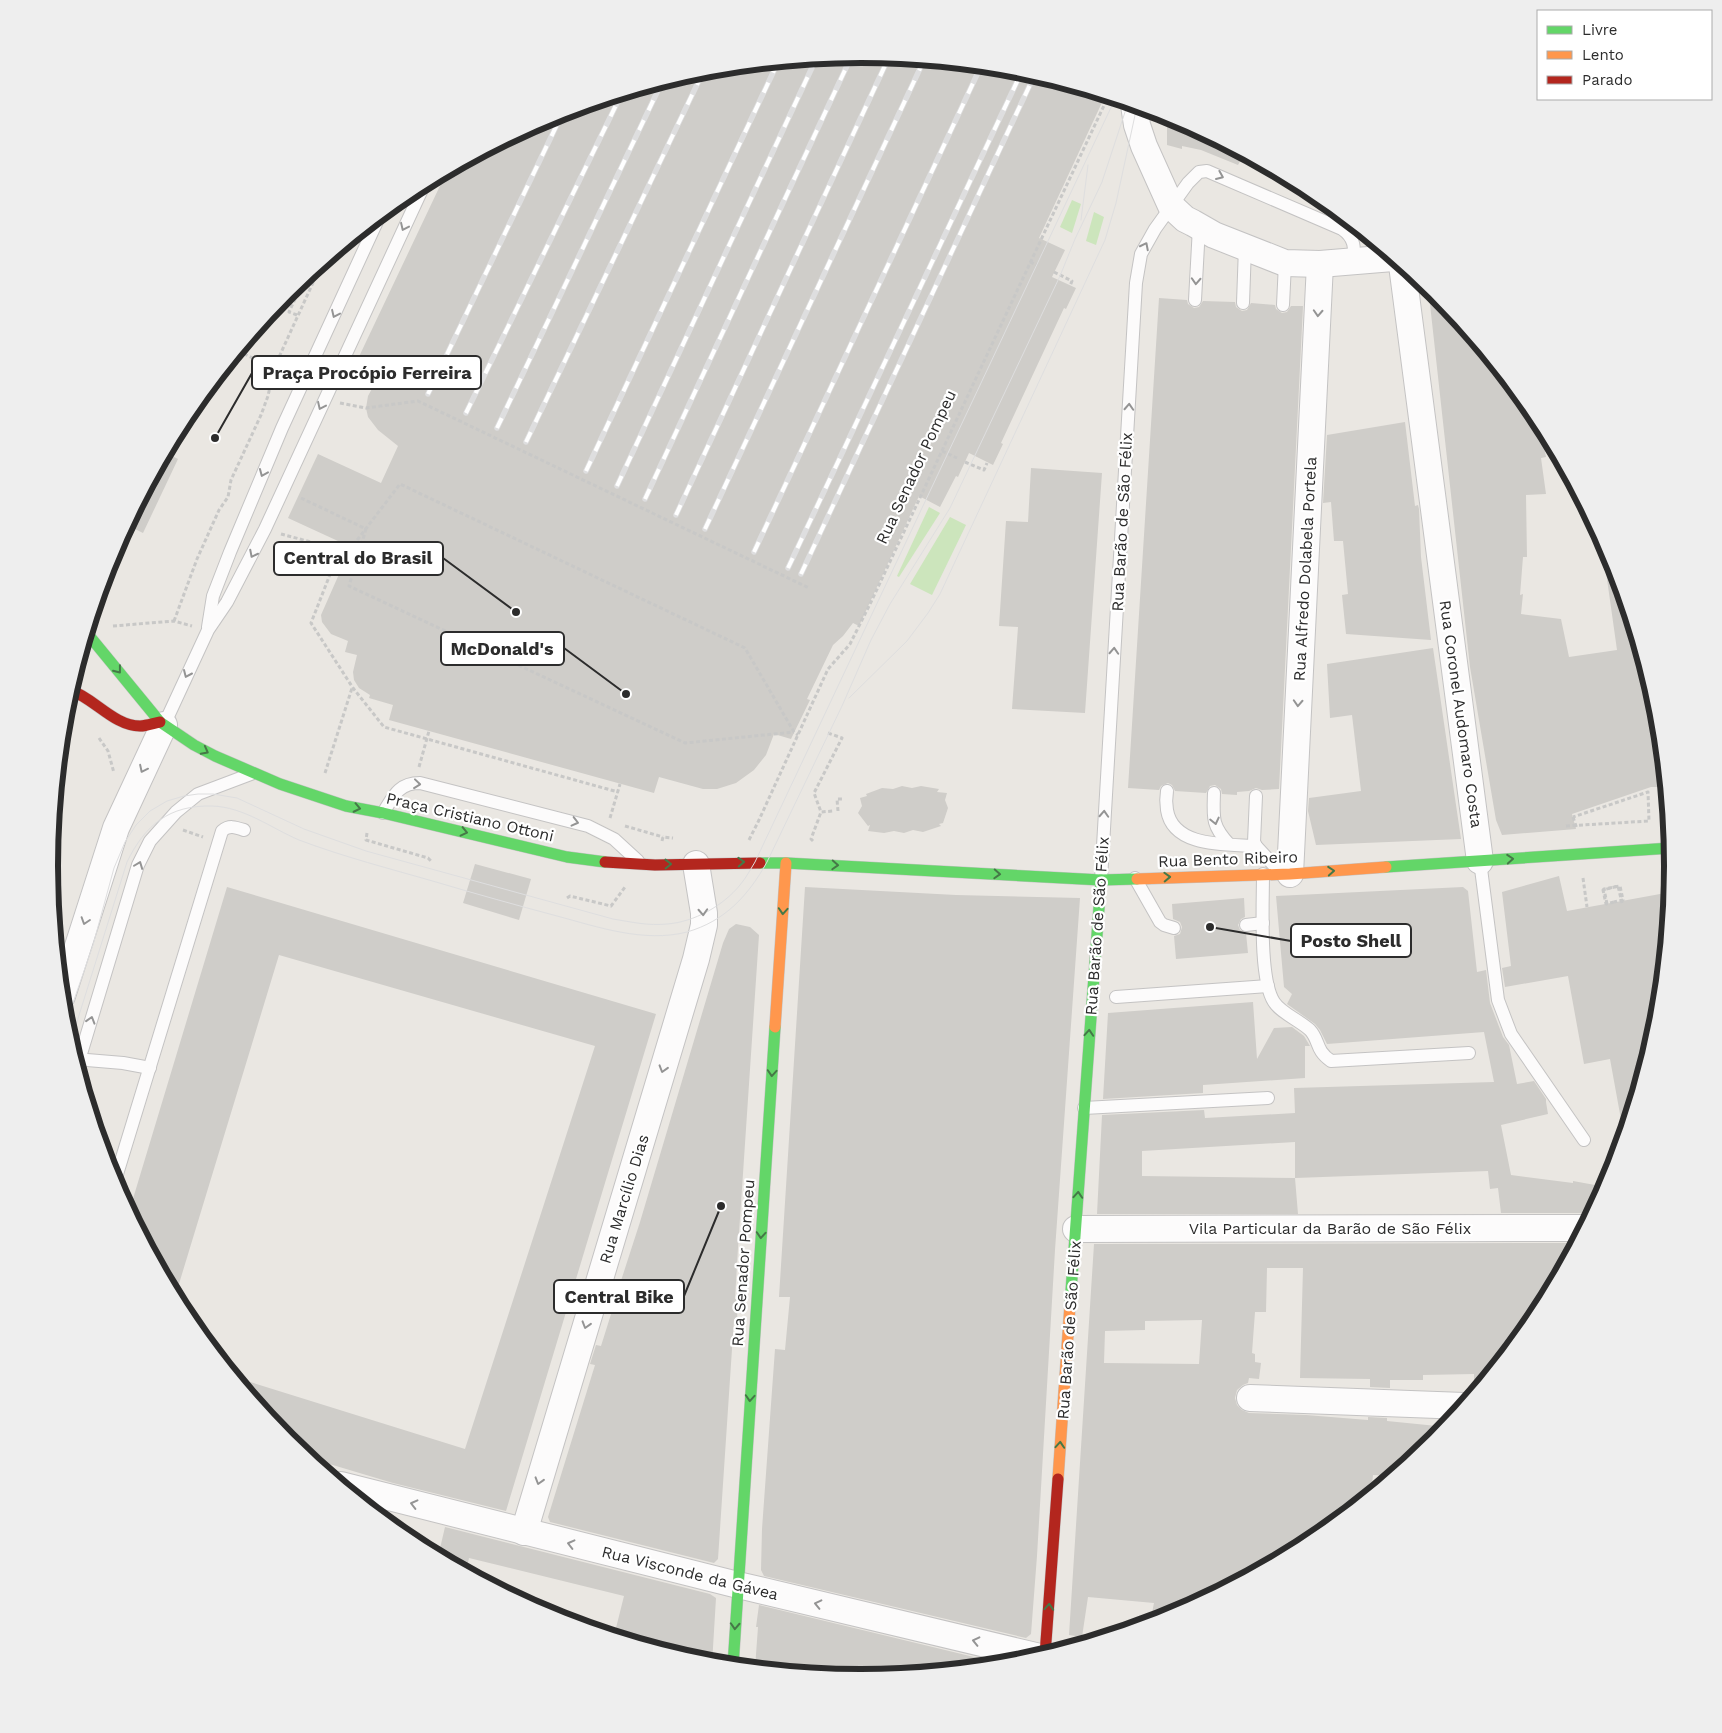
<svg xmlns="http://www.w3.org/2000/svg" width="1722" height="1733" font-family="'Work Sans',sans-serif">
	<style>
		.green { fill: #cce5bc }
		.building { fill: #cfcdc9; fill-rule: evenodd }
		.lines { fill: none; stroke-linecap: round; stroke-linejoin: round }
		.lane-casing { stroke: #c4c3c3; stroke-width: 14 }
		.street-casing { stroke: #c4c3c3; stroke-width: 28 }
		.fast-casing { stroke: #c4c3c3; stroke-width: 12 }
		.slow-casing { stroke: #c4c3c3; stroke-width: 12 }
		.jam-casing { stroke: #c4c3c3; stroke-width: 12 }
		.path { stroke: #c8c8c7; stroke-width: 3; stroke-dasharray: 4 2.5; stroke-linecap: butt }
		.lane { stroke: #fcfbfb; stroke-width: 12 }
		.street { stroke: #fcfbfb; stroke-width: 26 }
		.fast { stroke: #63d668; stroke-width: 11 }
		.slow { stroke: #ff974d; stroke-width: 11 }
		.jam { stroke: #b3261e; stroke-width: 11 }
		.tram { stroke: #dededf; stroke-width: 1 }
		.rail-casing { stroke: #dededf; stroke-width: 5.5 }
		.rail { stroke: #fff; stroke-width: 4; stroke-dasharray: 11; stroke-linecap: butt }
		.path-bridge { stroke: #c8c8c7; stroke-width: 3; stroke-dasharray: 4 2.5; stroke-linecap: butt }
		.oneway { stroke: #949494 }
		.oneway2 { stroke: #457847 }
		.labels { text-anchor: middle; dominant-baseline: central; stroke-width: 4.5; stroke-linejoin: round; paint-order: stroke }
		.street-label { font-size: 16px; fill: #2c2c2c; stroke: #fff }
		.rim { fill: none; stroke: #2c2c2c; stroke-width: 6 }
		.leader { fill: none; stroke: #2c2c2c; stroke-width: 2 }
		.callout-dot { fill: #2c2c2c; stroke: #fff; stroke-width: 2 }
		.callout { fill: #fff; stroke: #2c2c2c; stroke-width: 2 }
		.callout-label { font-size: 18px; text-anchor: middle; font-weight: bold; fill: #2c2c2c }
	</style>
	<rect width="100%" height="100%" fill="#eae7e2"/>
	<g class="green">
		<path d="M1072,200l9,4 -9,29 -12,-6z"/>
		<path d="M1094,212l10,5 -8,28 -10,-4z"/>
		<path d="M929,507l11,6 -41,64 -2,-1z"/>
		<path d="M950,517l16,8 -34,70 -22,-11z"/>
	</g>
	<g class="building">
		<path d="M861,54l159,16 85,26 -66,142 26,12 -13,27 24,11 -10,21 -2,-1 -63,135 2,1 -10,21 -24,-12 -11,24 -2,-1 -16,31 -21,-11 -60,130 -6,-3 -10,13 -10,9 -26,54 3,1 -19,39 -17,-5 -8,21 -12,15 -18,13 -19,6h-14l-44,-12 -5,16 -265,-73 4,-15 -24,-7 1,-3 -11,-7 -5,-8 -1,-8 4,-17 -12,-3 3,-11 -17,-7 -9,-12 -1,-7 30,-68 -63,-29 30,-64 63,29 17,-37 -20,-16 -10,-13 -2,-9 2,-12 12,-22 -24,-11 91,-192 103,-55 153,-46z"/>
		<path d="M1169,115l75,39 -6,11 -37,-15 -19,-4v3l-15,-4v-18z"/>
		<path d="M1428,286l8,6 101,123 13,25 -7,1 3,16 -5,1 5,36 -20,1 1,62h-4l-3,38 3,-1 -2,20 40,5 8,38 48,-7 -11,-78 10,-2 42,138 7,79h-14l-79,27 4,15 -74,6 -6,-15 -26,-153z"/>
		<path d="M1159,298l28,2 1,4 6,4 5,-1 4,-6 32,1 1,5 6,4 5,-1 4,-7 24,2 1,4 6,4 5,-1 4,-6h12l-24,483 -17,1 -6,-2 -7,3 -12,1v3l-15,-1 -1,-5 -6,-4 -5,1 -4,7 -31,-2 -3,-6 -4,-2 -7,3 -2,4 -31,-2z"/>
		<path d="M1405,422l10,84 3,-1 1,4 2,48 10,83 -85,-6 -4,-39 6,-1 -5,-53h-9l-3,-39 -8,1 4,-68z"/>
		<path d="M166,453l12,6 -35,74 -16,-8z"/>
		<path d="M1031,468l71,5 -17,240 -73,-4 6,-82 -19,-1 7,-105 22,1z"/>
		<path d="M1433,648l28,191 -145,6 -8,-34 1,-13 52,-7 -9,-76 -22,3 -3,-54z"/>
		<path d="M902,786l10,2 9,-2 18,3 -2,3 10,1 -2,7 3,8 -5,15 -4,1 2,2 -18,6 -10,-2 -9,3 -10,-2 -10,2 -16,-2 2,-6 -2,1 -10,-13 4,-7 -2,-8 7,-2 -1,-2 16,-6 11,1z"/>
		<path d="M475,864l56,15 -12,41 -56,-17z"/>
		<path d="M1559,876l8,35 104,-19 -13,133 -34,111 -14,-77 -26,5 -16,-88 -63,11 -3,-19 9,-2 -9,-74z"/>
		<path d="M227,887l429,127 -150,497 -113,-28 -87,-26 -20,-16 -52,-64 231,72 130,-403 -316,-91 -104,342 -46,-85z"/>
		<path d="M805,887l151,8 124,3 -25,352 -18,306 -6,78 -5,4 -262,-62 -3,-6 1,-41 13,-180 10,1 5,-53h-11z"/>
		<path d="M1463,887l5,4 9,81 9,-2 4,33 13,34 6,8 8,39 17,-3 12,18v3l2,12 -47,11 10,50 62,8v-2l33,6 -15,28 -7,-2h-83l-3,-25 -8,1 -2,-18 -193,7 3,36h-201l5,-99 102,-5 1,8 90,-5 -1,-25 200,-6 -10,-50 -157,12 -7,-14 -5,-6 -28,-20 5,-10 -8,-7 -8,-91zM1295,1142v36l-153,-2v-25z"/>
		<path d="M1244,898l1,19 -4,2 -3,6 2,5 6,3 2,20 -72,6 -2,-23 6,-2 2,-7 -2,-5 -7,-3 -1,-15z"/>
		<path d="M736,924l14,3 9,8 -21,313 -3,51h3l-1,20h-3l-16,240 -4,4 -164,-41 -2,-5 47,-152 -5,-1 6,-19 5,1 11,-35 3,-21h3l22,-68 83,-279 6,-14z"/>
		<path d="M1253,1002l4,57 17,-31 18,-1 12,9 6,10h-5v32l-102,7v8l-100,6 5,-86z"/>
		<path d="M1576,1243l-40,75 -62,76v-20l-51,1v5h-33v8l-20,-1v-8l-70,-1 3,-110h-36l-1,44h-11l-3,41 3,1v8l6,1 -2,16 -10,-1 -1,5 -5,2 -6,5 -2,8 2,7 5,5 7,3 57,2 62,5v-3l19,1v3l60,6 -12,14 -43,35 -19,-1 -2,19 -59,48 -140,75 -22,6 4,-20 -66,-6 -6,40 -13,-2 25,-391zM1202,1320l-3,44 -95,-1 1,-32 40,-1v-9z"/>
		<path d="M445,1527l265,67 6,4 -4,66 -10,-1 -88,-27 10,-40 -155,-38 -3,14 -28,-15z"/>
		<path d="M759,1605l244,59 -2,1 -140,14 -106,-11 3,-41h-2z"/>
	</g>
	<g class="lines">
		<defs>
			<g id="lane">
				<path d="M1195,300l4,-73"/>
				<path d="M1243,303l2,-56"/>
				<path d="M1283,305l2,-42"/>
				<path d="M208,627l5,-31 17,-44 52,-124 98,-213"/>
				<path d="M164,725l44,-95 19,-28 38,-73 160,-346"/>
				<path d="M1167,791c-1,6 -1,13 0,19 6,38 60,34 89,36"/>
				<path d="M1214,793c-1,25 -2,33 15,51"/>
				<path d="M1256,796l-2,46 2,4 24,26"/>
				<path d="M383,813c10,-16 15,-30 37,-30l168,43 26,13 24,22"/>
				<path d="M1480,861l18,139 13,34 73,106"/>
				<path d="M1263,874c0,30 -4,105 11,128 7,11 25,18 36,28 10,11 5,20 21,31l138,-8"/>
				<path d="M1135,878l25,44 4,3 10,3"/>
				<path d="M1101,880l35,-597 5,-29 14,-25 33,-46 11,-11 8,-1 135,58c13,9 13,19 11,33"/>
				<path d="M1246,925l17,-2"/>
				<path d="M1116,997l152,-11"/>
				<path d="M75,1059l48,4 27,5"/>
				<path d="M77,1067l61,-202 12,-24 26,-29 22,-18 53,-20"/>
				<path d="M1084,1108l184,-10"/>
				<path d="M114,1184l108,-353c7,-6 13,-4 22,-1"/>
			</g>
			<g id="street">
				<path d="M1134,105l3,20 7,21 27,60 14,13 8,4 21,12 71,28 35,1 73,-6"/>
				<path d="M1402,265l78,596"/>
				<path d="M1290,874l30,-610"/>
				<path d="M62,996l54,-168 48,-103"/>
				<path d="M1076,1229l508,-1"/>
				<path d="M1250,1398l214,8"/>
				<path d="M341,1485l397,100 302,72"/>
				<path d="M524,1532l172,-573 8,-34v-12l-8,-49"/>
			</g>
			<g id="fast">
				<path d="M87,633l73,89 34,23 21,11 65,28 66,22 37,7 184,44 38,5"/>
				<path d="M760,863h26l315,17 36,-1"/>
				<path d="M1386,867l285,-19"/>
				<path d="M1070,1305l31,-425"/>
				<path d="M733,1666l42,-639"/>
			</g>
			<g id="slow">
				<path d="M1137,879l153,-5 96,-7"/>
				<path d="M775,1027l11,-164"/>
				<path d="M1058,1479l12,-174"/>
			</g>
			<g id="jam">
				<path d="M70,690c24,8 44,36 70,36 7,0 14,-3 20,-4"/>
				<path d="M605,862l50,3 105,-2"/>
				<path d="M1045,1655l13,-176"/>
			</g>
		</defs>
		<use href="#lane" class="lane-casing"/>
		<use href="#street" class="street-casing"/>
		<use href="#fast" class="fast-casing"/>
		<use href="#slow" class="slow-casing"/>
		<use href="#jam" class="jam-casing"/>
		<g class="path">
			<path d="M1030,262l7,3"/>
			<path d="M1054,272l18,9 -2,5"/>
			<path d="M297,315l-8,-3 15,-32"/>
			<path d="M238,351l36,17"/>
			<path d="M340,403l26,5 52,-7 391,187"/>
			<path d="M942,451l15,7"/>
			<path d="M965,462l19,8 3,-7"/>
			<path d="M301,498l65,31 -17,57 336,157 109,-11"/>
			<path d="M281,534l67,18 52,-68 345,164 49,84 4,3"/>
			<path d="M340,549l-29,74 42,65 31,39 234,65"/>
			<path d="M174,621l23,-62 22,-49 9,-13 3,-17 30,-65 7,-19 6,-28 48,-105"/>
			<path d="M113,626l61,-5 18,5"/>
			<path d="M828,733l14,5 -28,55 7,19 12,-1"/>
			<path d="M99,738l9,13 6,22"/>
			<path d="M419,767l10,-36"/>
			<path d="M325,773l27,-85"/>
			<path d="M1667,799v6"/>
			<path d="M838,811l-1,-12h7"/>
			<path d="M1573,817l4,12"/>
			<path d="M610,818l10,-34"/>
			<path d="M625,826l38,11"/>
			<path d="M183,830l20,7"/>
			<path d="M367,833l-1,7 62,18 4,4"/>
			<path d="M749,840l10,-20 69,-151 22,-25 21,-42 237,-505"/>
			<path d="M662,841l1,-4 10,1"/>
			<path d="M813,841l-2,-2 10,-27"/>
			<path d="M1583,878l4,29"/>
			<path d="M567,898l3,-2 41,10 14,-19"/>
			<path d="M1607,904l-3,-15 16,-3 3,14 -9,2"/>
		</g>
		<use href="#lane" class="lane"/>
		<use href="#street" class="street"/>
		<use href="#fast" class="fast"/>
		<use href="#slow" class="slow"/>
		<use href="#jam" class="jam"/>
		<g class="tram">
			<path d="M1081,220l7,-55"/>
			<path d="M849,698l58,-57 21,-28 12,-19 165,-354 11,-37 21,-97"/>
			<path d="M65,1026l28,-81 21,-77 11,-26 11,-17 14,-14 17,-10 17,-5 14,-2h15l24,4 67,31 62,22 247,68c18,3 36,7 54,5 27,-2 56,-18 73,-39 6,-7 10,-15 15,-23l360,-763"/>
			<path d="M70,1044l57,-182c18,-37 42,-57 85,-56 32,1 59,22 87,34 45,17 92,29 137,42 40,12 80,23 121,34 41,11 87,27 130,16 38,-11 61,-36 80,-70l75,-156 29,-66 19,-36 60,-96 110,-232 15,-37 27,-57 26,-79"/>
		</g>
		<defs>
			<g id="rail">
				<path d="M428,394l135,-282"/>
				<path d="M466,413l155,-318"/>
				<path d="M497,428l165,-346"/>
				<path d="M526,442l178,-372"/>
				<path d="M586,471l192,-409"/>
				<path d="M617,486l199,-427"/>
				<path d="M645,499l207,-444"/>
				<path d="M676,515l213,-458"/>
				<path d="M705,529l219,-469"/>
				<path d="M754,552l227,-486"/>
				<path d="M788,568l234,-497"/>
				<path d="M801,574l234,-500"/>
			</g>
		</defs>
		<use href="#rail" class="rail-casing"/>
		<use href="#rail" class="rail"/>
		<g class="path-bridge">
			<path d="M1566,826l83,-5 -1,-29 -75,25"/>
			<path d="M1614,902l-8,2 -3,-14 15,-4 4,17"/>
		</g>
	</g>
	<defs><path id="oneway-chevron" d="M-2-3.5L2.5 0L-2 3.5" fill="none" stroke-width="1.6" stroke-linecap="round" stroke-linejoin="round" transform="scale(1.25)"/></defs>
	<g class="oneway">
		<use href="#oneway-chevron" transform="translate(1220 176) rotate(23)"/>
		<use href="#oneway-chevron" transform="translate(404 227) rotate(115)"/>
		<use href="#oneway-chevron" transform="translate(1145 246) rotate(-63)"/>
		<use href="#oneway-chevron" transform="translate(1196 281) rotate(93)"/>
		<use href="#oneway-chevron" transform="translate(1318 313) rotate(93)"/>
		<use href="#oneway-chevron" transform="translate(335 314) rotate(115)"/>
		<use href="#oneway-chevron" transform="translate(321 406) rotate(115)"/>
		<use href="#oneway-chevron" transform="translate(1129 407) rotate(-87)"/>
		<use href="#oneway-chevron" transform="translate(263 473) rotate(113)"/>
		<use href="#oneway-chevron" transform="translate(253 554) rotate(117)"/>
		<use href="#oneway-chevron" transform="translate(1114 651) rotate(-87)"/>
		<use href="#oneway-chevron" transform="translate(187 674) rotate(114)"/>
		<use href="#oneway-chevron" transform="translate(1298 703) rotate(93)"/>
		<use href="#oneway-chevron" transform="translate(143 769) rotate(116)"/>
		<use href="#oneway-chevron" transform="translate(417 784) rotate(6)"/>
		<use href="#oneway-chevron" transform="translate(1104 814) rotate(-87)"/>
		<use href="#oneway-chevron" transform="translate(1215 821) rotate(77)"/>
		<use href="#oneway-chevron" transform="translate(575 822) rotate(14)"/>
		<use href="#oneway-chevron" transform="translate(139 865) rotate(-69)"/>
		<use href="#oneway-chevron" transform="translate(703 912) rotate(87)"/>
		<use href="#oneway-chevron" transform="translate(85 921) rotate(108)"/>
		<use href="#oneway-chevron" transform="translate(91 1020) rotate(-73)"/>
		<use href="#oneway-chevron" transform="translate(663 1069) rotate(107)"/>
		<use href="#oneway-chevron" transform="translate(586 1325) rotate(107)"/>
		<use href="#oneway-chevron" transform="translate(539 1481) rotate(107)"/>
		<use href="#oneway-chevron" transform="translate(414 1504) rotate(-166)"/>
		<use href="#oneway-chevron" transform="translate(571 1544) rotate(-166)"/>
		<use href="#oneway-chevron" transform="translate(818 1604) rotate(-167)"/>
		<use href="#oneway-chevron" transform="translate(976 1641) rotate(-167)"/>
	</g>
	<g class="oneway2">
		<use href="#oneway-chevron" transform="translate(118 670) rotate(52)"/>
		<use href="#oneway-chevron" transform="translate(205 751) rotate(28)"/>
		<use href="#oneway-chevron" transform="translate(357 808) rotate(12)"/>
		<use href="#oneway-chevron" transform="translate(464 832) rotate(13)"/>
		<use href="#oneway-chevron" transform="translate(1510 859) rotate(-4)"/>
		<use href="#oneway-chevron" transform="translate(741 862) rotate(-2)"/>
		<use href="#oneway-chevron" transform="translate(668 864) rotate(-1)"/>
		<use href="#oneway-chevron" transform="translate(835 865) rotate(3)"/>
		<use href="#oneway-chevron" transform="translate(1331 871) rotate(-4)"/>
		<use href="#oneway-chevron" transform="translate(997 874) rotate(3)"/>
		<use href="#oneway-chevron" transform="translate(1167 877) rotate(-2)"/>
		<use href="#oneway-chevron" transform="translate(783 911) rotate(94)"/>
		<use href="#oneway-chevron" transform="translate(1089 1033) rotate(-86)"/>
		<use href="#oneway-chevron" transform="translate(772 1073) rotate(94)"/>
		<use href="#oneway-chevron" transform="translate(1078 1195) rotate(-86)"/>
		<use href="#oneway-chevron" transform="translate(761 1235) rotate(94)"/>
		<use href="#oneway-chevron" transform="translate(750 1398) rotate(94)"/>
		<use href="#oneway-chevron" transform="translate(1060 1445) rotate(-86)"/>
		<use href="#oneway-chevron" transform="translate(1049 1607) rotate(-86)"/>
		<use href="#oneway-chevron" transform="translate(735 1626) rotate(93)"/>
	</g>
	<g class="labels">
		<g class="street-label">
			<text transform="translate(916 467) rotate(-65)">Rua Senador Pompeu</text>
			<text transform="translate(1122 522) rotate(-87)">Rua Barão de São Félix</text>
			<text transform="translate(1305 569) rotate(-87)">Rua Alfredo Dolabela Portela</text>
			<text transform="translate(1461 714) rotate(82)">Rua Coronel Audomaro Costa</text>
			<text transform="translate(470 817) rotate(13)">Praça Cristiano Ottoni</text>
			<text transform="translate(1228 859) rotate(-2)">Rua Bento Ribeiro</text>
			<text transform="translate(1097 926) rotate(-86)">Rua Barão de São Félix</text>
			<text transform="translate(624 1199) rotate(-73)">Rua Marcílio Dias</text>
			<text x="1330" y="1228">Vila Particular da Barão de São Félix</text>
			<text transform="translate(743 1263) rotate(-86)">Rua Senador Pompeu</text>
			<text transform="translate(1069 1330) rotate(-86)">Rua Barão de São Félix</text>
			<text transform="translate(690 1573) rotate(14)">Rua Visconde da Gávea</text>
		</g>
	</g>
	<path d="M0 0H1722V1733H0ZM58 866a803 803 0 1 1 1606 0a803 803 0 1 1-1606 0Z" fill="#eee" fill-rule="evenodd"/>
	<path class="rim" d="M58 866a803 803 0 1 1 1606 0a803 803 0 1 1-1606 0Z"/>
	<path class="leader" d="M215 438L252 373M516 612L443 558M626 694L564 648M1210 927L1291 941M721 1206L684 1296"/>
	<g class="callout-dot">
		<circle cx="215" cy="438" r="5"/>
		<circle cx="516" cy="612" r="5"/>
		<circle cx="626" cy="694" r="5"/>
		<circle cx="1210" cy="927" r="5"/>
		<circle cx="721" cy="1206" r="5"/>
	</g>
	<g class="callout">
		<rect x="252" y="356" width="229" height="33" rx="5"/>
		<rect x="274" y="542" width="169" height="33" rx="5"/>
		<rect x="441" y="632" width="123" height="33" rx="5"/>
		<rect x="1291" y="924" width="120" height="33" rx="5"/>
		<rect x="554" y="1280" width="130" height="33" rx="5"/>
	</g>
	<g class="callout-label">
		<text x="367" y="379">Praça Procópio Ferreira</text>
		<text x="358" y="564">Central do Brasil</text>
		<text x="502" y="655">McDonald's</text>
		<text x="1351" y="947">Posto Shell</text>
		<text x="619" y="1303">Central Bike</text>
	</g>
	<rect x="1537" y="10" width="175" height="90" fill="#ffffff" stroke="#ababab"/>
	<rect x="1547" y="26" width="25" height="8" fill="#63d668" stroke="#ababab"/>
	<text x="1582" y="35" font-size="15" fill="#2c2c2c">Livre</text>
	<rect x="1547" y="51" width="25" height="8" fill="#ff974d" stroke="#ababab"/>
	<text x="1582" y="60" font-size="15" fill="#2c2c2c">Lento</text>
	<rect x="1547" y="76" width="25" height="8" fill="#b3261e" stroke="#ababab"/>
	<text x="1582" y="85" font-size="15" fill="#2c2c2c">Parado</text>
</svg>
